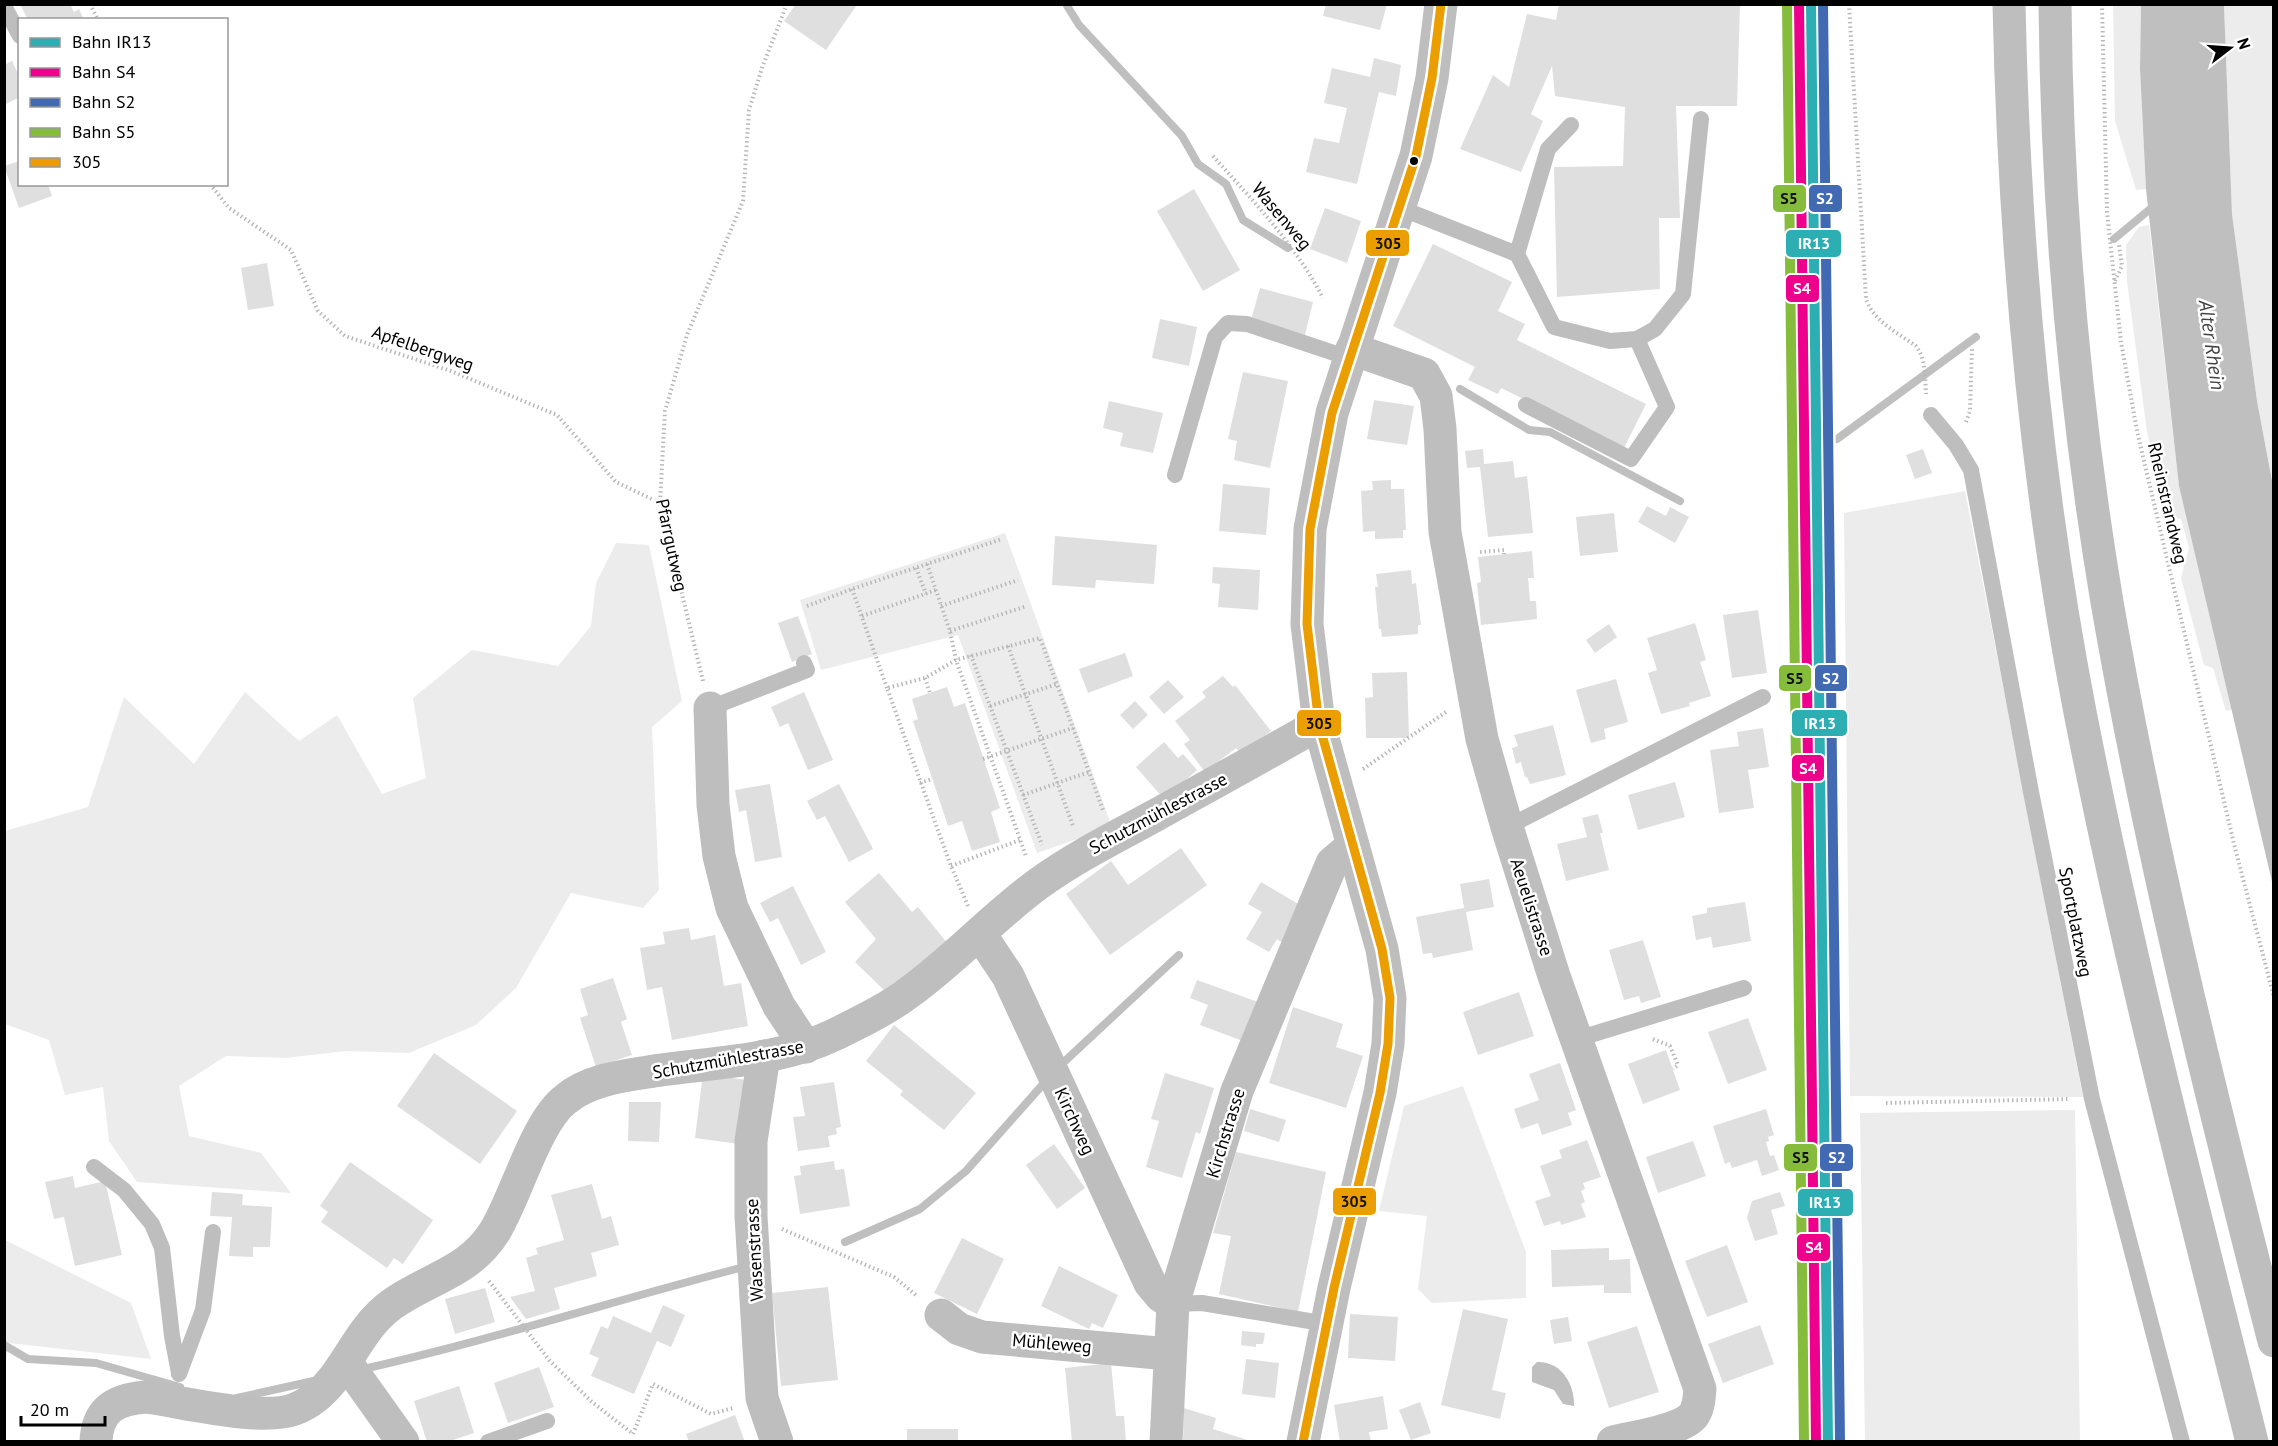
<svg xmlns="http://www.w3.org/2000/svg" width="2278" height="1446" font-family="'PT Sans',sans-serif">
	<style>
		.green { fill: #ececec }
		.water { fill: #bfbfbf }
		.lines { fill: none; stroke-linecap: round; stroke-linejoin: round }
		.stream { stroke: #bfbfbf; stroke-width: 8 }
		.building { fill: #dfdfdf }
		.path { stroke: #b9b9b9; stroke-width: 4; stroke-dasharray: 1.5 3; stroke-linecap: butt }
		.lane { stroke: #bebebe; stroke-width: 16 }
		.street { stroke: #bebebe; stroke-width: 33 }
		.primary { stroke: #bebebe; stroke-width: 33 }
		.highway { stroke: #bebebe; stroke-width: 33 }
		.bus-1-casing { stroke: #fff; stroke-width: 14 }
		.bus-1 { stroke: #eb9e00; stroke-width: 9 }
		.rail-1-casing { stroke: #fff; stroke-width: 15 }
		.rail-2-casing { stroke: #fff; stroke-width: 15 }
		.rail-3-casing { stroke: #fff; stroke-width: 15 }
		.rail-4-casing { stroke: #fff; stroke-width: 15 }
		.rail-1 { stroke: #2caeb3; stroke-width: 10 }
		.rail-2 { stroke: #ec008c; stroke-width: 10 }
		.rail-3 { stroke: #426ab3; stroke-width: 10 }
		.rail-4 { stroke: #86bc3c; stroke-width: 10 }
		.bus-dot { fill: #000; stroke: #fff; stroke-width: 2 }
		.labels { text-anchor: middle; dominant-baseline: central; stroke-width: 5; stroke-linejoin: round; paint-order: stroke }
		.street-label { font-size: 18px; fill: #000; stroke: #fff }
		.water-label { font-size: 20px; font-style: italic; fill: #444; stroke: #fff }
		.line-badge { stroke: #fff; stroke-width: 2 }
		.badge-label { font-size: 16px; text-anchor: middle; font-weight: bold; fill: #fff }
		.pale-badge-label { font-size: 16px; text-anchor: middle; font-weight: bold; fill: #111 }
	</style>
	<rect width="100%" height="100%" fill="#fff"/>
	<g class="green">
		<path d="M2113,5h28l-1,64 6,120 -10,1 -21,-69z"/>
		<path d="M2224,5h49v481l-16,-85 -25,-187z"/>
		<path d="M2149,225l30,261 54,223 -7,2 -13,-43 -9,-3 -23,-87 8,-30 -8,-29 -15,-3 -19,-84 -20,-151 -1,-36 13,-18z"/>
		<path d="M1965,491l118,606 -233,-1 -6,-583z"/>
		<path d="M1005,533l107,294 -75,26 -79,-218 -137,35 -21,-70z"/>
		<path d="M616,543l33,2 33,156 -30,26 7,163 -16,18 -72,-15 -55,95 -40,37 -67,28 -63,-2 -60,7 -60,-2 -47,30 10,50 72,17 30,40 -154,-11 -28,-41 -6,-54 -38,8 -16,-55 -44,-16v-193l83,-24 36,-110 70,67 51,-72 54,49 38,-26 45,79 44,-16 -13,-80 59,-48 86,16 33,-40 5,-43z"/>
		<path d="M1463,1086l63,166v46l-94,5 -14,-14 9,-73 -48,-5 25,-105z"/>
		<path d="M2075,1110l5,331h-215l-5,-328z"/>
		<path d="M5,1240l126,63 20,56 -142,-16 -4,23z"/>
	</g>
	<g class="water">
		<path d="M2141,5h83l8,209 25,187 16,85v400l-94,-400 -33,-297 -6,-120z"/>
		<path d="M1537,1362c24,-1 38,22 37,44l-11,-2 -9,-14 -22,-8v-15z"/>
	</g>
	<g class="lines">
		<g class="stream">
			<path d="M1066,4l13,21 103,111 16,28 28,20 17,36 45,28"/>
			<path d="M2114,239l41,-34"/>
			<path d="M1460,389l69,41 21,2 130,69"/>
			<path d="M1837,439l139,-102"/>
			<path d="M1065,1061l114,-106"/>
			<path d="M845,1242l75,-33 46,-38 79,-89"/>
			<path d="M4,1345l24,14 68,4 84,24"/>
			<path d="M359,1370c129,-29 254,-69 381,-102"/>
			<path d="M237,1398l81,-18"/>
		</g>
	</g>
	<g class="building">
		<path d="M20,4h50l4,8 5,-3 5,11h-56z"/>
		<path d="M796,4h57l3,2 -30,44 -42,-29z"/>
		<path d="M1326,4h61l-7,26 -57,-14z"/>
		<path d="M1559,4h181l-3,102h-61l4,112h-21l1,71 -103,8 -3,-130 69,-1 2,-59 -70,-11 -3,-30 -21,48 12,7 -22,51 -61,-23 33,-74 16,12 18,-73 29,6z"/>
		<path d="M1374,58l27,7 -5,31 -17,-4 -22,92 -51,-12 8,-34 25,5 8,-35 -23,-5 8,-35 38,9z"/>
		<path d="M12,61l8,17v19l-16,8v-40z"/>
		<path d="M20,161v23h28l4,12 -33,12 -15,-42z"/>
		<path d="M1194,189l46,81 -37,21 -46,-80z"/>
		<path d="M1325,208l36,13 -14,42 -37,-14z"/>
		<path d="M1433,244l79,38 -14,29 27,13 -8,16 129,64 -22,44 -123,-60 -3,6 -30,-14 7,-13 -82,-41z"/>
		<path d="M267,263l7,43 -26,4 -7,-42z"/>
		<path d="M1260,288l53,14 -8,33 -54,-15z"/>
		<path d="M1160,319l37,8 -8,39 -37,-8z"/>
		<path d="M1243,372l45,9 -18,87 -36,-8 3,-19 -9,-2z"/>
		<path d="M1374,400l40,6 -7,39 -40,-6z"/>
		<path d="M1109,401l54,12 -10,40 -33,-7 3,-13 -20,-5z"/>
		<path d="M1483,449l1,15 29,-3 2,17 12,-2 6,57 -45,4 -8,-70 -13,1 -2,-17z"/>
		<path d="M1923,449l9,24 -17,6 -9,-24z"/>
		<path d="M1391,480v9h13l2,41h-3v8l-28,1v-8l-12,1 -2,-41 12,-1 -1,-9z"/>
		<path d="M1223,484l47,4 -4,47 -47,-4z"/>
		<path d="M1647,506l19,10 4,-9 19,10 -14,26 -37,-21z"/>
		<path d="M1614,513l4,39 -38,4 -4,-39z"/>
		<path d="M1055,536l102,9 -3,39 -58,-4 -1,8 -43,-3z"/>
		<path d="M1532,551l2,27h-6l2,23h6l1,18 -56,6 -4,-42 4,-1 -3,-25z"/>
		<path d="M1213,567l47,3 -2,40 -40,-3 2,-23 -8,-1z"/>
		<path d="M1411,570l1,14 4,-1 5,42h-3v9l-36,3 -1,-8h-2l-4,-42h3l-2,-13z"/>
		<path d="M1758,610l9,63 -35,5 -9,-63z"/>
		<path d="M798,616l14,38 -20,8 -14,-39z"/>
		<path d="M1695,623l11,37 -6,2 11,34 -22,7 1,3 -29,8 -13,-41 9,-3 -10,-32z"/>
		<path d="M1609,624l8,13 -22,16 -9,-13z"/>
		<path d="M1125,653l8,23 -45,17 -9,-24z"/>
		<path d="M1407,672l2,66h-43l-1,-40 8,-1 -1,-24z"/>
		<path d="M1223,676l10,11 2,-2 36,46 -30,23 -5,-6 -31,24 -21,-28 6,-4 -15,-19 31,-24 -4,-5z"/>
		<path d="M1616,679l12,43 -24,7 2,10 -15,4 -15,-53z"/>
		<path d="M1168,680l16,17 -20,17 -15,-17z"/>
		<path d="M947,687l7,20 11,-4 35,105 -9,4 9,30 -28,9 -10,-30 -14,5 -35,-105 5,-2 -6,-20z"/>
		<path d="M804,692l29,68 -25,10 -20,-47 -8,4 -9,-20z"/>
		<path d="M1135,701l13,14 -15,14 -13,-14z"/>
		<path d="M1553,725l13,50 -36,9 -3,-7h-2l-4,-15 -5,2 -4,-16 6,-2 -4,-11z"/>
		<path d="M1763,728l6,39 -21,3 6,38 -35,5 -9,-63 29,-4 -2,-14z"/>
		<path d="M1164,742l14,16 5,-4 14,16 -33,29 -28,-32z"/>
		<path d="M1675,782l10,35 -47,13 -10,-35z"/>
		<path d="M770,784l12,73 -27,5 -9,-52 -7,2 -4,-22z"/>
		<path d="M839,784l34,65 -24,13 -24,-46 -8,4 -10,-19z"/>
		<path d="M1598,814l5,19h-3l9,37 -43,11 -9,-37 30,-7 -5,-19z"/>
		<path d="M1181,848l26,37 -97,70 -44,-61 45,-33 17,24z"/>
		<path d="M879,873l33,39 6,-5 30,37 -26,23 -3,-3 -30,31 -34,-33 21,-23 -31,-37z"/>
		<path d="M1489,879l5,28 -28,5 7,38 -40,8 -1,-5 -9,1 -7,-37 48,-9 -4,-24z"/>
		<path d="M1261,882l44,26 -21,36 -7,-5 -8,13 -23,-13 16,-27 -14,-8z"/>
		<path d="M793,886l33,66 -25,13 -23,-47 -8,4 -10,-19z"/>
		<path d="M1745,902l6,39 -38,7 -2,-11 -15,3 -4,-24 15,-3v-5z"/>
		<path d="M689,928l2,12 24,-5 9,51 17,-3 7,43 -76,14 -10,-53 -15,3 -7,-42 25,-4 -2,-12z"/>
		<path d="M1643,940l18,57 -20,6 -2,-7 -15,4 -15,-50z"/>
		<path d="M613,978l14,41 -6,3 11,33 -36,12 -16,-49 8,-3 -8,-26z"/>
		<path d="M1197,980l61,22 -15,39 -43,-16 8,-20 -18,-7z"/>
		<path d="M1519,992l15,44 -56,19 -15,-43z"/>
		<path d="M1293,1007l50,17 -7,23 27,9 -17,52 -77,-25z"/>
		<path d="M1748,1018l19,52 -39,14 -20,-52z"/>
		<path d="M894,1025l82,68 -32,37 -44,-35 3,-4 -37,-30z"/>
		<path d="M1666,1050l14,40 -37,14 -15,-40z"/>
		<path d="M434,1053l83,58 -37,53 -83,-58z"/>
		<path d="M1560,1063l16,47 -8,3 4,12 -30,10 -4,-12 -17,6 -7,-20 25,-9 -10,-26z"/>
		<path d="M1165,1073l49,15 -14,46 -4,-2 -14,46 -36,-11 13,-46 -8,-2z"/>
		<path d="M703,1074l44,6 -8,64 -44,-6z"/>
		<path d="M834,1082l7,45 -5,1 1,6 -9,2 2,11 -32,4 -5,-34 12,-1 -5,-29z"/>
		<path d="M629,1102h32l-2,40 -31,-1z"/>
		<path d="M1250,1109l36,11 -7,22 -35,-11z"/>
		<path d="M1766,1109l8,26 -6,2 1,4 -3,1 4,14 4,-1 5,15 -17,6 -5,-16 -25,8 -2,-6 -5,2 -12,-38z"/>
		<path d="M1587,1140l14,37 -18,6 2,6 -4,2 4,11 -4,2 5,13 -25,8 -1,-4 -16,5 -9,-25 16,-5 -11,-30 22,-8 -3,-8z"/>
		<path d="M1693,1141l13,35 -48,17 -12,-36z"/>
		<path d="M1054,1144l31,44 -28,21 -31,-44z"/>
		<path d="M1236,1152l90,20 -28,140 -79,-18 12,-58 -18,-3z"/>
		<path d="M834,1161l1,9 9,-1 6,37 -50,8 -6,-38 7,-1 -1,-9z"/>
		<path d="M350,1162l83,58 -30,44 -9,-6 -7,10 -66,-46 7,-10 -8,-6z"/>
		<path d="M73,1176l2,12 30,-7 17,74 -47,11 -11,-49 -10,2 -9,-37z"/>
		<path d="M592,1184l10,35 9,-3 8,29 -28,8 6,23 -43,12 6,21 -34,10 -16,-22 25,-6 -9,-33 12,-4 -2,-6 28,-8 -13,-45z"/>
		<path d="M212,1192l31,2 -1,11 30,2 -2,40h-17v10l-24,-1 3,-39 -22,-1z"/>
		<path d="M1780,1192l5,14 -14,4 7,24 -23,7 -8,-23 5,-17z"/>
		<path d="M962,1238l42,21 -27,55 -43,-21z"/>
		<path d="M1727,1245l21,57 -41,15 -22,-56z"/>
		<path d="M1609,1248v12l21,-1 1,34h-27v-8l-52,2 -1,-37z"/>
		<path d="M1059,1266l59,29 -15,33 -11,-5 -3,6 -48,-23z"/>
		<path d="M828,1287l10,93 -57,6 -9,-93z"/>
		<path d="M485,1288l10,34 -40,12 -10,-35z"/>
		<path d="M663,1305l22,10 -14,32 -14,-6 -23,53 -43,-18 8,-18 -10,-4 12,-28 7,3 5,-13 38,17z"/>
		<path d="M1463,1309l45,10 -16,71 14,3 -6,26 -59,-14z"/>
		<path d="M1350,1314l48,3 -3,44 -47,-3z"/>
		<path d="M1568,1317l4,24 -18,3 -4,-24z"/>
		<path d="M1760,1325l14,39 -51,19 -15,-39z"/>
		<path d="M1637,1326l22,66 -50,16 -22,-66z"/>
		<path d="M1242,1331l23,2 -2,11h-7v3l-15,-2z"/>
		<path d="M1246,1359l33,4 -4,35 -33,-4z"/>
		<path d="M1111,1363l5,53h8l2,26h-54l-7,-74z"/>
		<path d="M539,1367l15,40 -46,16 -14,-40z"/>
		<path d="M459,1386l15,47 -27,9h-20l-13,-41z"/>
		<path d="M1383,1396l5,33 -19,3 2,10h-31l-6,-37z"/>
		<path d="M1420,1402l11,31 -20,7 -12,-30z"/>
		<path d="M1184,1408l32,10 -3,11 41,13h-71z"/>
		<path d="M735,1415l10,27h-56l-3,-8z"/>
		<rect x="907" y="1429" width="51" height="13"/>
	</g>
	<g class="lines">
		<g class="path">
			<path d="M90,4l8,16"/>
			<path d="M1849,4l17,295c7,22 32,34 50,47 10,13 9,32 10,48"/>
			<path d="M2102,4l5,208 14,130 16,89 98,417 39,149"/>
			<path d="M1213,156c40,45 82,88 110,142"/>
			<path d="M210,184l19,24 62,42 27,61 27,25 106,35 106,44 59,67 44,21"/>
			<path d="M2115,281l7,-15 -3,-21"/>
			<path d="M1966,422l4,-11 2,-63"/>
			<path d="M1480,552l24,-2v4"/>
			<path d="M927,564l23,67 6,29 70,196"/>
			<path d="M916,568l10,26"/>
			<path d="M852,589l35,99"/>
			<path d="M807,606l45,-17 150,-50"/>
			<path d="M941,606l77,-26"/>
			<path d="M862,616l74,-26"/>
			<path d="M950,631l77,-25"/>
			<path d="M1008,646l65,180"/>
			<path d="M971,655l71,190"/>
			<path d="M925,678l5,15"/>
			<path d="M703,681l-43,-178 5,-92 22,-76 56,-134 6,-91 13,-42 25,-64"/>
			<path d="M990,706l67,-22"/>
			<path d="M983,759l90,-31"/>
			<path d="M1363,769l83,-57"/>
			<path d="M920,783l12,-4"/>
			<path d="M1023,795l66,-23"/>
			<path d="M951,866l69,-26"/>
			<path d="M968,906l-19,-45 -62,-173 38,-10 31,-18 84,-22 63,172"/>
			<path d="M1653,1039l17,7 8,19 -5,4"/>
			<path d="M1886,1103l184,-4"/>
			<path d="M782,1229l112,48 23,19"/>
			<path d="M489,1281l60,79 43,42 41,32 20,-50 58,30 22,-6"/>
		</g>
		<g class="lane">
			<path d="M4,6l16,30"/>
			<path d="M1400,208l117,46 31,-105 23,-24"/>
			<path d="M1517,254l37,73 56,14 27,-2 18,-10 28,-35 18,-175"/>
			<path d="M1526,405l105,54 36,-52 -30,-68"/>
			<path d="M1931,415l25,30 15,25 60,322 61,307 90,343"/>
			<path d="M1175,475l40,-138 13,-14 19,1 102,34"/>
			<path d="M710,708l97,-38 -3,-7"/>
			<path d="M1507,827l256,-130"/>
			<path d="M1577,1039l167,-51"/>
			<path d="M94,1167l30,23 28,34 10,24 10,88 7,37"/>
			<path d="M1173,1304l29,-1 125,21"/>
			<path d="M179,1374l24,-64 10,-78"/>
			<path d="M488,1442l59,-21"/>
		</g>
		<g class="street">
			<path d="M1352,349l72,25 12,22 4,33 5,103 37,207 25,88 47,149 146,413c-1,9 -1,19 -7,27 -14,15 -59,21 -80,26"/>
			<path d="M710,708l3,97 6,51 13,52 47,98 27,41"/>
			<path d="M980,934l28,42 142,307 11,13 12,8"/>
			<path d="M764,1056l-13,85v75l11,182 15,44"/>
			<path d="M941,1315l18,14 23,8 187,17"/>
			<path d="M346,1362l57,80"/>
			<path d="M96,1442c1,-33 20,-43 50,-45 37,5 116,25 149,12 16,-6 29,-18 39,-31 19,-25 31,-54 57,-73 37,-27 78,-32 104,-74 21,-34 41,-110 71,-132 25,-21 64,-24 95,-29 59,-8 122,-10 175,-36 26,-13 53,-26 75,-43 45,-33 82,-74 127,-107 37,-27 78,-47 118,-69 54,-30 109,-60 163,-91"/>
			<path d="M1166,1442l7,-138 64,-213 95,-228 20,-17"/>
		</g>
		<path class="primary" d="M1303,1442l31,-154 46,-195 8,-49 2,-46 -8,-49 -63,-225 -12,-100 3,-95 22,-116 84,-257 16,-78 9,-74"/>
		<g class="highway">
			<path d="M2009,4c5,238 26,475 71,708 48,246 111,487 172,730"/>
			<path d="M2055,4c2,200 19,401 52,598 43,249 104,495 167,739"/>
		</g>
		<defs>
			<path id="bus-1" d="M1303,1442l31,-154 46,-195 8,-49 2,-46 -8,-49 -63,-225 -12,-100 3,-95 22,-116 84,-257 16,-78 9,-74"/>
		</defs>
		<use href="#bus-1" class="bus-1-casing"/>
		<use href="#bus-1" class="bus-1"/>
		<defs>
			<path id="rail-1" d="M1811,4l17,1438"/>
			<path id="rail-2" d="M1799,4l17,1438"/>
			<path id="rail-3" d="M1823,4l17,1438"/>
			<path id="rail-4" d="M1787,4l17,1438"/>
		</defs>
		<use href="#rail-1" class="rail-1-casing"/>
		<use href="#rail-2" class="rail-2-casing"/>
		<use href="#rail-3" class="rail-3-casing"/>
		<use href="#rail-4" class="rail-4-casing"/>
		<use href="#rail-1" class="rail-1"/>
		<use href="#rail-2" class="rail-2"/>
		<use href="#rail-3" class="rail-3"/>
		<use href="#rail-4" class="rail-4"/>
	</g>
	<circle class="bus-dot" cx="1414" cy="161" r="5"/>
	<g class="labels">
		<g class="street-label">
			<text transform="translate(1282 216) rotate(50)">Wasenweg</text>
			<text transform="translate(423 348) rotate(19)">Apfelbergweg</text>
			<text transform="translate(2168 503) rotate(77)">Rheinstrandweg</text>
			<text transform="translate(672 545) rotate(78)">Pfarrgutweg</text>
			<text transform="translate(1158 813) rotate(-28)">Schutzmühlestrasse</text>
			<text transform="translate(1532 907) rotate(72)">Aeuelistrasse</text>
			<text transform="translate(2076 922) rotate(79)">Sportplatzweg</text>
			<text transform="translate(728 1059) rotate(-10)">Schutzmühlestrasse</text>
			<text transform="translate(1075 1121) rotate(65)">Kirchweg</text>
			<text transform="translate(1225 1133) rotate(-73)">Kirchstrasse</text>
			<text transform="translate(754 1250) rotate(-93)">Wasenstrasse</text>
			<text transform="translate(1052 1343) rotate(5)">Mühleweg</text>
		</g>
		<g class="water-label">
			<text transform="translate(2212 345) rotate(82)">Alter Rhein</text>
		</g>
	</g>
	<g class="line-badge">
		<rect x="1772" y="184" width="35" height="29" rx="6" fill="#86bc3c"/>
		<rect x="1808" y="184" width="35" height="29" rx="6" fill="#426ab3"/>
		<rect x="1365" y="229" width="45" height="28" rx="6" fill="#eb9e00"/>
		<rect x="1785" y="229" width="57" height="29" rx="6" fill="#2caeb3"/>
		<rect x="1785" y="274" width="35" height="29" rx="6" fill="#ec008c"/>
		<rect x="1778" y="664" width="34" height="28" rx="6" fill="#86bc3c"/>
		<rect x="1814" y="664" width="34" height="28" rx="6" fill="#426ab3"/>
		<rect x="1791" y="709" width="57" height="28" rx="6" fill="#2caeb3"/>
		<rect x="1296" y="709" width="46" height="28" rx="6" fill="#eb9e00"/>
		<rect x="1791" y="754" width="34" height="28" rx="6" fill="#ec008c"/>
		<rect x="1783" y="1143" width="35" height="29" rx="6" fill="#86bc3c"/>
		<rect x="1819" y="1143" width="35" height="29" rx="6" fill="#426ab3"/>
		<rect x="1332" y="1187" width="45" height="29" rx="6" fill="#eb9e00"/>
		<rect x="1797" y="1188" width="57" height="29" rx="6" fill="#2caeb3"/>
		<rect x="1796" y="1233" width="35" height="29" rx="6" fill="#ec008c"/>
	</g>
	<g class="badge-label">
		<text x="1825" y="204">S2</text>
		<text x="1814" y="249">IR13</text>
		<text x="1802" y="294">S4</text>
		<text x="1831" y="684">S2</text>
		<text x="1820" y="729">IR13</text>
		<text x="1808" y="774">S4</text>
		<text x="1837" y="1163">S2</text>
		<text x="1825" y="1208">IR13</text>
		<text x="1814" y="1253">S4</text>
	</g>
	<g class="pale-badge-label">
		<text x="1789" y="204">S5</text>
		<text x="1388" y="249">305</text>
		<text x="1795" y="684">S5</text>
		<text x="1319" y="729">305</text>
		<text x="1801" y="1163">S5</text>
		<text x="1354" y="1207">305</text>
	</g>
	<rect width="2278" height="1446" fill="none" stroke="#000000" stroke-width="12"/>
	<rect x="18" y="18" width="210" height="168" fill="#ffffff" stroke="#999999" stroke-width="1.5"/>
	<rect x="30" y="38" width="30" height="9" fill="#2caeb3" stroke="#999999" stroke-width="1.5"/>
	<text x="72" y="48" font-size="18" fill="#000000">Bahn IR13</text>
	<rect x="30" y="68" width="30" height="9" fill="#ec008c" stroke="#999999" stroke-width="1.5"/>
	<text x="72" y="78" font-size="18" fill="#000000">Bahn S4</text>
	<rect x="30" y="98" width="30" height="9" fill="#426ab3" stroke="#999999" stroke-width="1.5"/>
	<text x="72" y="108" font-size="18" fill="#000000">Bahn S2</text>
	<rect x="30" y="128" width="30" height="9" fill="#86bc3c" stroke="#999999" stroke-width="1.5"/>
	<text x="72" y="138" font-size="18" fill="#000000">Bahn S5</text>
	<rect x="30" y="158" width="30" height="9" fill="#eb9e00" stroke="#999999" stroke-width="1.5"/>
	<text x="72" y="168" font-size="18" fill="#000000">305</text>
	<g transform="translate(2230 48) rotate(73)" stroke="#ffffff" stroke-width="4.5" paint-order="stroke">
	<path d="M0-4.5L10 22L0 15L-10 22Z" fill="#000000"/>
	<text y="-9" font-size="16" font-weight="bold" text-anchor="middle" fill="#000000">N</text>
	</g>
	<path d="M21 1416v9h84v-9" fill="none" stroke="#000000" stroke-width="3"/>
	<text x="30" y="1416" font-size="18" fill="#000000" stroke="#ffffff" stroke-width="4.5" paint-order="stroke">20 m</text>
</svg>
